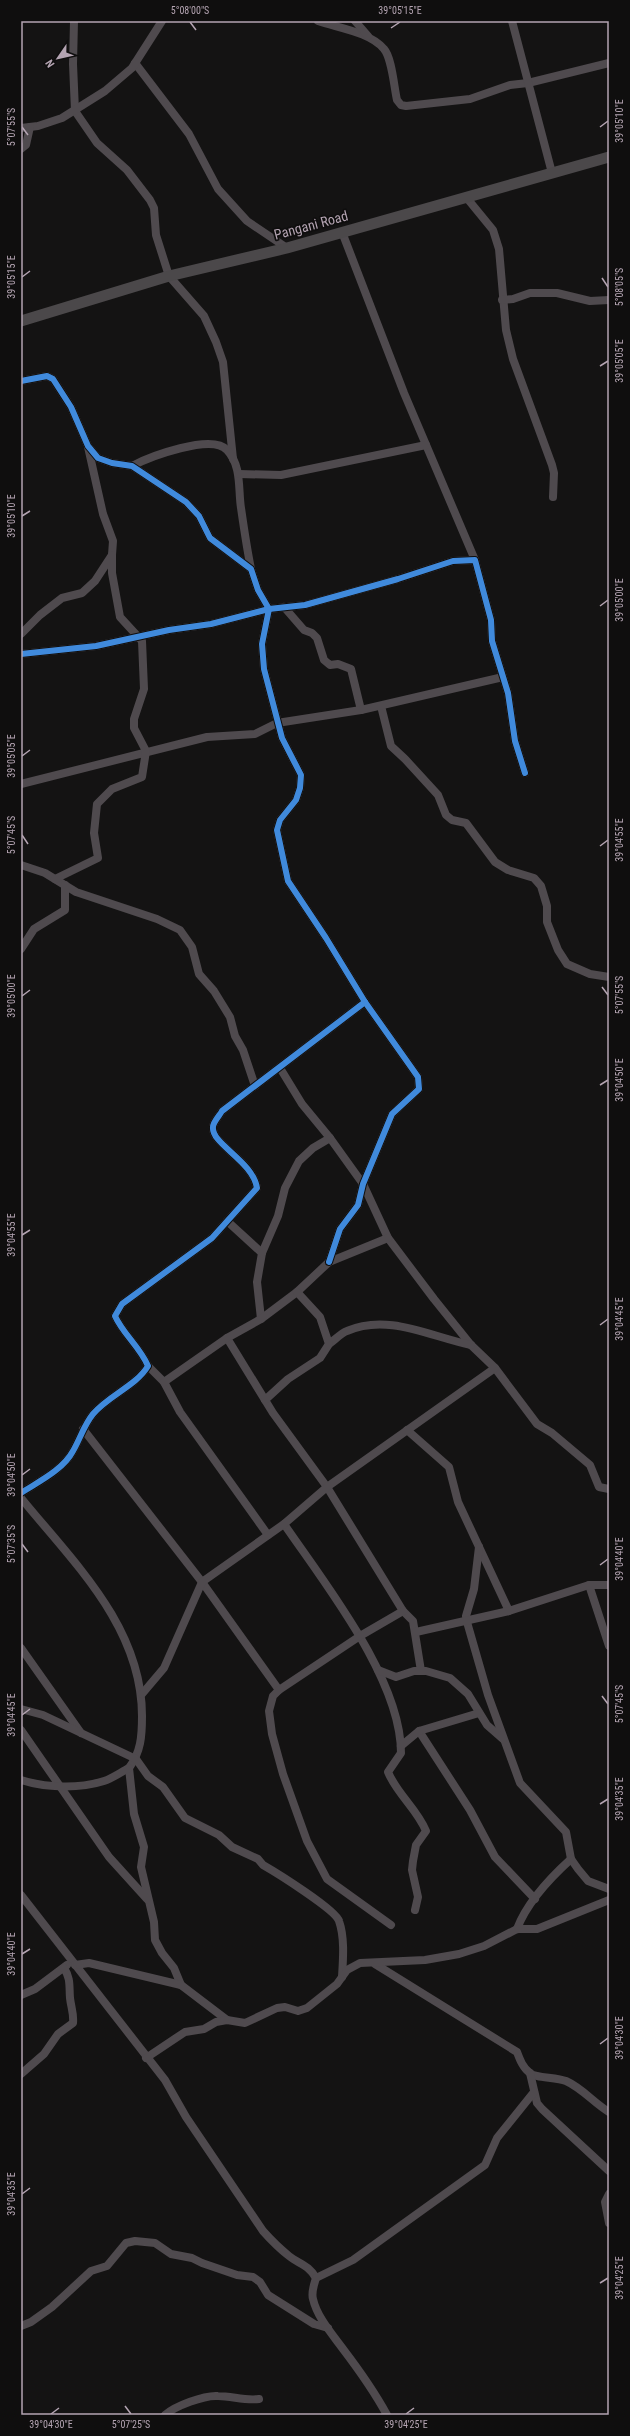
<svg xmlns="http://www.w3.org/2000/svg" width="630" height="2436" font-family="'Roboto Condensed',sans-serif">
	<style>
		.lines { fill: none; stroke-linecap: round; stroke-linejoin: round }
		.street { stroke: #4f4a4e; stroke-width: 8 }
		.secondary { stroke: #4b484a; stroke-width: 11 }
		.cycleway-casing { stroke: #0f0e0e; stroke-width: 8 }
		.cycleway { stroke: #408adc; stroke-width: 6 }
		.ticks { fill: none; stroke: #b4a4b2; stroke-width: 1.5 }
		.labels { text-anchor: middle; dominant-baseline: central; stroke-width: 3.5; stroke-linejoin: round; paint-order: stroke }
		.street-label { font-size: 14px; fill: #b4a4b2; stroke: #0f0e0e }
		.neatline { fill: none; stroke: #b4a4b2; stroke-width: 1.5 }
		.ticks-label { font-size: 10px; text-anchor: middle; fill: #b4a4b2 }
	</style>
	<rect width="100%" height="100%" fill="#141313"/>
	<g class="lines">
		<g class="street">
			<path d="M74,21l-1,43 2,47 22,32 30,27 23,30 4,8 2,27 13,41 35,40 12,26 7,20 10,97"/>
			<path d="M318,21c20,7 52,11 66,28 8,9 10,38 13,51l4,5 5,1 64,-7 40,-14 18,-2 81,-20"/>
			<path d="M355,21l13,15"/>
			<path d="M512,21l40,152"/>
			<path d="M135,63l54,71 29,55 29,32 40,27"/>
			<path d="M21,128l17,-2 24,-8 43,-27 27,-23 30,-47"/>
			<path d="M21,149l5,-4 4,-18"/>
			<path d="M466,197l27,33 6,19 7,81 7,29 39,106 2,8 -1,24"/>
			<path d="M342,232l62,161 71,167"/>
			<path d="M502,300l11,-1 17,-6h27l33,8 19,-1"/>
			<path d="M21,381l26,-5 6,3 18,28 17,39 10,12 14,5 20,3 54,36 13,14 11,22 41,31 7,21 11,19 -7,35 2,25 18,69 19,37 -1,13 -4,12 -16,20 -3,10 11,51 38,57 39,64 46,65 7,10 1,12 -27,25 -29,70 -5,21 -18,24 -11,33"/>
			<path d="M132,466c17,-9 80,-33 95,-16 15,16 11,39 14,58 3,21 6,41 10,61"/>
			<path d="M239,474l42,1 145,-30"/>
			<path d="M284,607l20,23 8,3 5,5 7,22 6,5 8,-1 13,5 10,41"/>
			<path d="M21,634l19,-19 22,-17 20,-5 13,-12 17,-26 1,-14 -10,-27 -15,-67"/>
			<path d="M21,654l75,-8 73,-16 42,-6 58,-15 36,-4 93,-26 55,-18 22,-1 16,60 1,21 16,52 7,48 10,32"/>
			<path d="M381,706l10,40 14,13 33,36 8,20 6,5 14,3 29,39 13,8 26,8 7,8 6,20v16l11,28 9,14 23,10 19,3"/>
			<path d="M21,784l186,-47 48,-3 22,-11 84,-13 142,-33"/>
			<path d="M21,865l24,8 31,19 81,27 23,11 12,17 7,27 15,17 16,26 5,19 8,14 12,36"/>
			<path d="M55,879l43,-21 -4,-25 3,-29 15,-15 30,-12 4,-26 -12,-23v-9l10,-30 -2,-48 -22,-24 -8,-44v-18"/>
			<path d="M21,949l13,-20 31,-19v-25"/>
			<path d="M280,1068l22,36 28,34 33,46 25,54 46,61 37,46 24,23 42,56 15,9 38,32 9,22 10,2"/>
			<path d="M227,1221l35,32 -5,29 4,37"/>
			<path d="M262,1253l16,-37 7,-28 14,-27 14,-13 17,-10"/>
			<path d="M227,1338l46,75 54,74 76,124 10,10 8,50"/>
			<path d="M329,1344c6,-4 12,-11 18,-13 41,-18 84,6 124,14"/>
			<path d="M148,1366l16,16 16,30 88,123"/>
			<path d="M164,1382l63,-44 34,-19 36,-27 32,-30 59,-24"/>
			<path d="M265,1400l23,-21 32,-21 9,-14 -9,-27 -23,-25"/>
			<path d="M83,1429l119,153 77,108"/>
			<path d="M407,1430l42,37 9,35 51,109"/>
			<path d="M21,1493c17,-11 42,-23 52,-42 7,-12 11,-26 20,-37 16,-19 43,-28 55,-48 -8,-19 -25,-32 -33,-50l7,-12 90,-66 45,-50c-4,-27 -46,-44 -44,-61 0,-5 7,-12 9,-16l143,-109"/>
			<path d="M21,1498c53,65 121,129 121,218 0,20 -1,36 -13,52l5,46 10,33 -3,20 13,55 1,18 7,13 12,15 7,17"/>
			<path d="M284,1524c41,60 117,155 117,229l-13,19c9,22 29,37 38,59l-10,14 -3,16 -1,9 6,27 -3,13"/>
			<path d="M479,1547l-5,42 -8,27 1,6 21,73 32,88 46,49 5,27 7,10 10,12 21,8"/>
			<path d="M589,1585l20,61"/>
			<path d="M416,1632l93,-21 80,-26h20"/>
			<path d="M21,1648l60,85"/>
			<path d="M378,1670l18,7 18,-6h12l24,7 18,16 19,31 16,14"/>
			<path d="M142,1694l22,-26 38,-86 82,-58 43,-37 168,-119"/>
			<path d="M21,1709l22,6 93,44 12,17 15,11 22,31 34,17 13,12 26,12 5,6c14,8 73,45 76,56 6,17 4,39 3,56"/>
			<path d="M21,1730l88,127 38,42"/>
			<path d="M419,1731l51,79 25,47 40,42"/>
			<path d="M401,1746l18,-15 60,-18"/>
			<path d="M21,1780c25,8 58,9 83,1 9,-3 17,-9 25,-13"/>
			<path d="M21,1895l144,185 21,37 77,114c8,9 16,17 26,25 10,8 20,9 27,22"/>
			<path d="M391,1925l-64,-46 -20,-38 -24,-67 -11,-40 -3,-23 4,-15 6,-6 81,-54 43,-25"/>
			<path d="M517,1929c10,-27 33,-51 54,-70"/>
			<path d="M375,1964l142,88c3,8 6,16 13,21 5,5 26,4 36,8 16,7 28,22 43,31"/>
			<path d="M75,1965l14,-2 92,22 46,35"/>
			<path d="M21,1995l14,-6 32,-24"/>
			<path d="M146,2058l39,-26 19,-3 12,-7 11,-2 18,3 32,-15 8,-1 13,4 9,-3 30,-24 10,-14 13,-7 65,-3 34,-6 25,-8 33,-17h20l72,-29"/>
			<path d="M530,2073l7,30 5,6 67,62"/>
			<path d="M21,2074l23,-20 14,-20 15,-11c1,-9 -2,-16 -3,-25 -1,-12 1,-19 -6,-30"/>
			<path d="M609,2194l-4,8 4,21"/>
			<path d="M21,2326l10,-4 21,-15 39,-36 16,-5 19,-23 9,-2 20,2 16,11 21,4 10,5 35,12 16,2 7,5 8,13 46,29 14,4"/>
			<path d="M165,2415c10,-9 39,-20 53,-19 14,0 27,5 41,3"/>
			<path d="M387,2415c-13,-24 -28,-45 -44,-66 -11,-15 -26,-32 -30,-50 -2,-7 1,-14 3,-21l37,-18 132,-95 12,-27 37,-46"/>
		</g>
		<path class="secondary" d="M21,321l148,-45 118,-28 322,-91"/>
		<defs>
			<g id="cycleway">
				<path d="M21,381l26,-5 6,3 18,28 17,39 10,12 14,5 20,3 54,36 13,14 11,22 41,31 7,21 11,19 -7,35 2,25 18,69 19,37 -1,13 -4,12 -16,20 -3,10 11,51 38,57 39,64 46,65 7,10 1,12 -27,25 -29,70 -5,21 -18,24 -11,33"/>
				<path d="M21,654l75,-8 73,-16 42,-6 58,-15 36,-4 93,-26 55,-18 22,-1 16,60 1,21 16,52 7,48 10,32"/>
				<path d="M21,1493c17,-11 42,-23 52,-42 7,-12 11,-26 20,-37 16,-19 43,-28 55,-48 -8,-19 -25,-32 -33,-50l7,-12 90,-66 45,-50c-4,-27 -46,-44 -44,-61 0,-5 7,-12 9,-16l143,-109"/>
			</g>
		</defs>
		<use href="#cycleway" class="cycleway-casing"/>
		<use href="#cycleway" class="cycleway"/>
	</g>
	<path class="ticks" d="M190,22l6,8M391,28l9,-6M22,127l6,8M600,127l8,-6M22,277l8,-6M602,278l6,9M600,366l8,-5M22,516l8,-5M600,606l8,-6M22,756l8,-6M22,835l6,9M600,846l8,-6M602,987l6,8M22,996l8,-6M600,1085l8,-5M22,1235l8,-5M600,1325l8,-6M22,1475l8,-6M22,1544l6,8M600,1565l8,-6M602,1696l6,8M22,1715l8,-6M600,1804l8,-5M22,1954l8,-5M600,2044l8,-6M22,2194l8,-6M600,2283l8,-5M125,2406l6,8M51,2414l8,-6M406,2414l8,-6"/>
	<g class="labels">
		<g class="street-label">
			<text transform="translate(311 225) rotate(-15)">Pangani Road</text>
		</g>
	</g>
	<rect width="630" height="2436" fill="none" stroke="#0f0e0e" stroke-width="44"/>
	<g transform="translate(58 58) rotate(236)" stroke="#0f0e0e" stroke-width="3" paint-order="stroke">
	<path d="M0-3L7 15L0 10L-7 15Z" fill="#b4a4b2"/>
	<text y="-6" font-size="11" font-weight="bold" text-anchor="middle" fill="#b4a4b2">N</text>
	</g>
	<rect x="22" y="22" width="586" height="2392" class="neatline"/>
	<g class="ticks-label">
		<text x="190" y="14">5°08'00"S</text>
		<text x="400" y="14">39°05'15"E</text>
		<text transform="translate(619 121) rotate(-90)" y="4">39°05'10"E</text>
		<text transform="translate(11 127) rotate(-90)" y="4">5°07'55"S</text>
		<text transform="translate(11 277) rotate(-90)" y="4">39°05'15"E</text>
		<text transform="translate(619 287) rotate(-90)" y="4">5°08'05"S</text>
		<text transform="translate(619 361) rotate(-90)" y="4">39°05'05"E</text>
		<text transform="translate(11 516) rotate(-90)" y="4">39°05'10"E</text>
		<text transform="translate(619 600) rotate(-90)" y="4">39°05'00"E</text>
		<text transform="translate(11 756) rotate(-90)" y="4">39°05'05"E</text>
		<text transform="translate(11 835) rotate(-90)" y="4">5°07'45"S</text>
		<text transform="translate(619 840) rotate(-90)" y="4">39°04'55"E</text>
		<text transform="translate(619 995) rotate(-90)" y="4">5°07'55"S</text>
		<text transform="translate(11 996) rotate(-90)" y="4">39°05'00"E</text>
		<text transform="translate(619 1080) rotate(-90)" y="4">39°04'50"E</text>
		<text transform="translate(11 1235) rotate(-90)" y="4">39°04'55"E</text>
		<text transform="translate(619 1319) rotate(-90)" y="4">39°04'45"E</text>
		<text transform="translate(11 1475) rotate(-90)" y="4">39°04'50"E</text>
		<text transform="translate(11 1544) rotate(-90)" y="4">5°07'35"S</text>
		<text transform="translate(619 1559) rotate(-90)" y="4">39°04'40"E</text>
		<text transform="translate(619 1704) rotate(-90)" y="4">5°07'45"S</text>
		<text transform="translate(11 1715) rotate(-90)" y="4">39°04'45"E</text>
		<text transform="translate(619 1799) rotate(-90)" y="4">39°04'35"E</text>
		<text transform="translate(11 1954) rotate(-90)" y="4">39°04'40"E</text>
		<text transform="translate(619 2038) rotate(-90)" y="4">39°04'30"E</text>
		<text transform="translate(11 2194) rotate(-90)" y="4">39°04'35"E</text>
		<text transform="translate(619 2278) rotate(-90)" y="4">39°04'25"E</text>
		<text x="51" y="2428">39°04'30"E</text>
		<text x="131" y="2428">5°07'25"S</text>
		<text x="406" y="2428">39°04'25"E</text>
	</g>
</svg>
